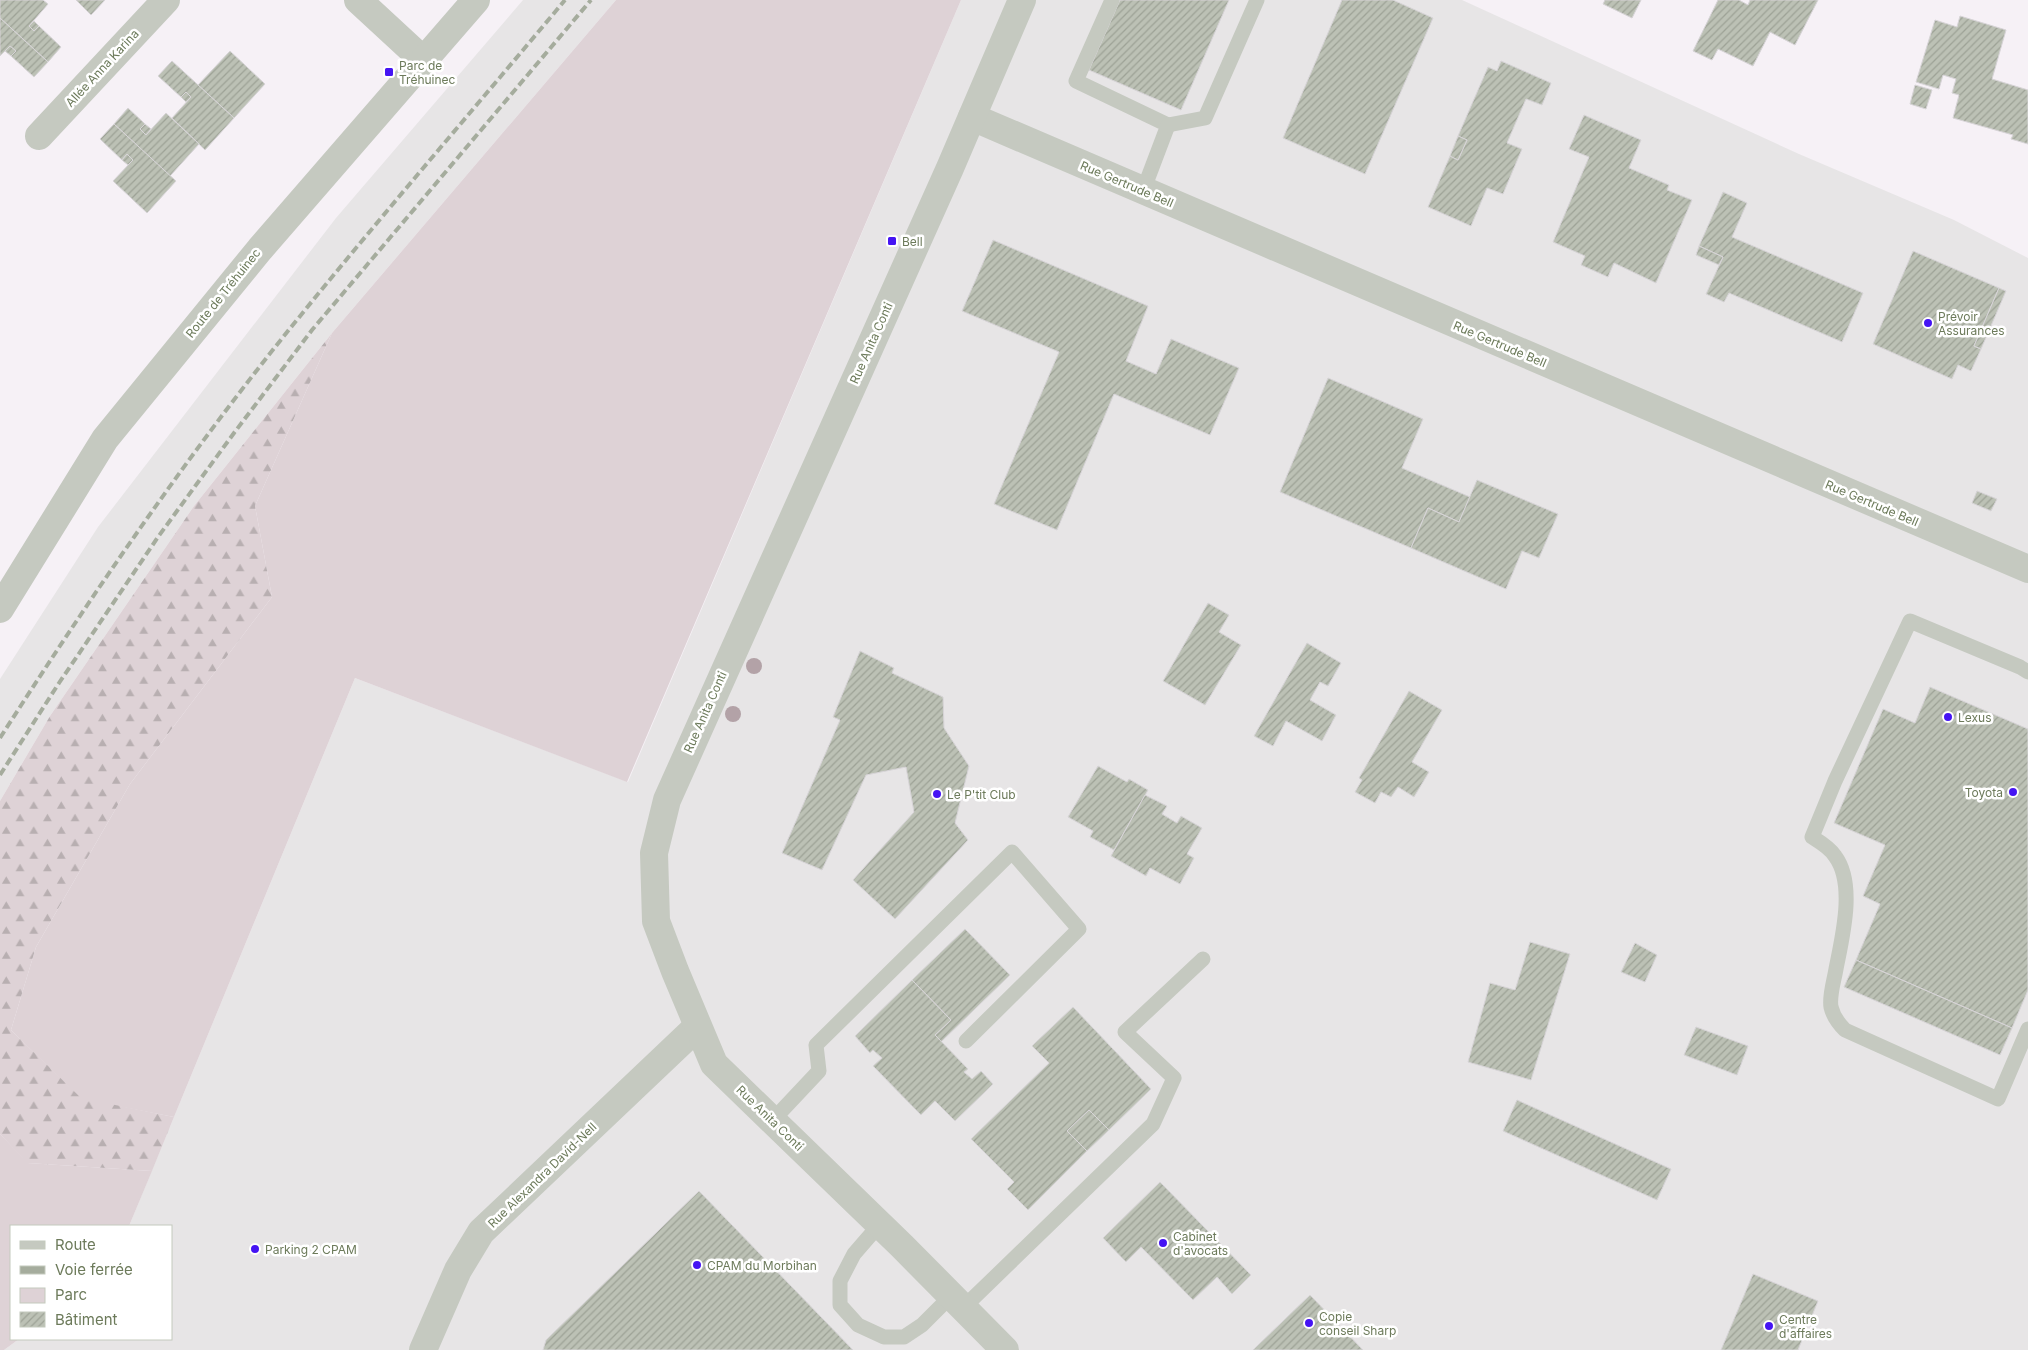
<svg xmlns="http://www.w3.org/2000/svg" width="2028" height="1350" font-family="Inter,sans-serif">
	<style>
		.built { fill: #e7e5e6 }
		.green { fill: #ded2d6 }
		.forest { fill: url(#forest-firs) }
		.building { fill: url(#building-hatch); stroke: #d7d4d7 }
		.lines { fill: none; stroke-linecap: round; stroke-linejoin: round }
		.lane { stroke: #c5c9c0; stroke-width: 15 }
		.street { stroke: #c5c9c0; stroke-width: 28 }
		.rail { stroke: #a5ac9d; stroke-width: 4; stroke-dasharray: 8 4; stroke-linecap: butt }
		.tree { fill: #b3a2a7 }
		.poi-dot { fill: #4514f3; stroke: #fff; stroke-width: 2 }
		.labels { text-anchor: middle; dominant-baseline: central; stroke-width: 5; stroke-linejoin: round; paint-order: stroke }
		.poi-label { font-size: 12px; fill: #6c7a5a; stroke: #fff; text-anchor: start }
		.street-label { font-size: 12px; fill: #6c7a5a; stroke: #fff }
	</style>
	<defs>
		<pattern id="forest-firs" width="22" height="20" patternUnits="userSpaceOnUse" patternTransform="scale(1.25)"><rect width="22" height="20" fill="#ded2d6"/><path d="M5 1l3.5 6h-7zM16 11l3.5 6h-7z" fill="#b8afb1"/></pattern>
		<pattern id="building-hatch" width="6" height="6" patternUnits="userSpaceOnUse" patternTransform="scale(1.25)"><rect width="6" height="6" fill="#bcc1b5"/><path d="M-1 1l2-2M0 6l6-6M5 7l2-2" fill="none" stroke="#9da296"/></pattern>
	</defs>
	<rect width="100%" height="100%" fill="#f6f1f6"/>
	<g class="built">
		<path d="M523,0h93l-284,333 -138,173 -144,210 -50,85v-122l98,-152 238,-309z"/>
		<path d="M961,0h501l337,154 155,66 74,38v1092h-2024l15,-11h152v-113h-42l226,-548 273,104z"/>
	</g>
	<g class="green">
		<path d="M616,0h345l-334,782 -272,-104 -181,439 -93,-18 -70,-69 25,-83 94,-163 142,-187 -17,-91 77,-173z"/>
		<path d="M0,1134l28,29 124,8 -23,55h-118v113h8l-15,11h-4z"/>
	</g>
	<path class="forest" d="M332,333l-77,173 17,91 -142,187 -94,163 -25,83 70,68 93,19 -22,54 -125,-8 -27,-29v-333l50,-85 144,-210z"/>
	<g class="building">
		<path d="M0,0h43l5,4 -19,22 5,5 5,-5 22,21 -13,15 -48,-44z"/>
		<path d="M76,0h29l-14,15z"/>
		<path d="M1120,0h109l-48,110 -92,-40z"/>
		<path d="M1342,0h51l40,18 -68,156 -82,-36z"/>
		<path d="M1605,0h36l-9,18 -29,-14z"/>
		<path d="M1718,0h21l9,5 2,-5h68l-23,45 -25,-13 -17,34 -35,-17 -6,11 -19,-9z"/>
		<path d="M1960,16l46,14 -14,49 36,11v54l-17,-5 2,-4 -60,-17 6,-23 -7,-2 4,-14 -13,-4 -4,14 -23,-7 19,-62 22,7z"/>
		<path d="M0,18l48,44 -14,15 -23,-21 5,-5 -6,-5 -10,10z"/>
		<path d="M34,21l5,5 -5,5 -5,-5z"/>
		<path d="M10,46l6,5 -5,5 -6,-5z"/>
		<path d="M230,51l35,33 -31,34 -36,-33z"/>
		<path d="M172,61l62,57 -29,32 -33,-32 19,-21 -5,-5 -5,5 -23,-21z"/>
		<path d="M1501,61l50,22 -9,22 -16,-6 -19,44 15,6 -19,45 -16,-6 -16,38 -43,-19 22,-51 8,4 9,-20 -9,-4 30,-69 9,4z"/>
		<path d="M1915,85l17,5 -6,19 -16,-5z"/>
		<path d="M186,92l5,5 -5,5 -5,-5z"/>
		<path d="M128,108l17,16 -5,5 6,6 20,-22 33,31 -29,32 -56,-52z"/>
		<path d="M1584,115l57,25 -12,28 40,17 -2,5 25,10 -36,83 -42,-20 -6,14 -27,-12 4,-9 -32,-14 36,-85 -20,-8z"/>
		<path d="M114,124l62,57 -29,32 -34,-32 20,-21 -6,-6 -5,6 -22,-21z"/>
		<path d="M145,124l6,5 -5,6 -6,-6z"/>
		<path d="M1458,136l9,4 -9,20 -8,-4z"/>
		<path d="M127,154l6,6 -5,5 -6,-5z"/>
		<path d="M1723,192l24,11 -15,34 131,56 -21,49 -113,-49 -5,9 -18,-8 17,-37 -24,-11z"/>
		<path d="M993,240l155,66 -22,55 30,13 15,-35 68,29 -29,67 -96,-41 -57,136 -63,-26 65,-152 -97,-41z"/>
		<path d="M1699,246l24,11 -4,8 -23,-10z"/>
		<path d="M1913,251l86,37 -25,58 7,3 -10,22 -13,-6 -6,14 -79,-35z"/>
		<path d="M1999,288l7,3 -25,58 -7,-3z"/>
		<path d="M1328,378l95,41 -21,49 68,29 -11,25 -31,-14 -17,40 -131,-56z"/>
		<path d="M1477,480l81,34 -19,44 -17,-7 -16,38 -95,-41 17,-40 31,14z"/>
		<path d="M1977,491l20,8 -6,12 -19,-8z"/>
		<path d="M1208,603l21,12 -10,17 22,13 -36,60 -42,-24z"/>
		<path d="M1307,643l34,20 -13,23 -8,-4 -10,18 26,15 -14,26 -36,-20 -13,25 -19,-10z"/>
		<path d="M860,651l34,17 -2,5 51,24 1,31 25,38 -14,57 13,17 -73,79 -42,-39 61,-68 -8,-45 -40,8 -44,95 -40,-17 58,-133 -7,-3z"/>
		<path d="M1930,687l98,42v261l-16,38 -156,-68 24,-56 -17,-8 22,-51 -51,-22 49,-114 32,14z"/>
		<path d="M1409,691l33,19 -30,52 17,10 -15,25 -16,-10 -7,10 -10,-5 -6,11 -20,-11 7,-12 -3,-2z"/>
		<path d="M1098,766l29,16 2,-3 19,11 -34,60 -24,-13 3,-6 -25,-14z"/>
		<path d="M1145,795l22,11 -5,8 15,9 4,-7 21,12 -15,26 7,4 -14,26 -30,-16 -4,8 -35,-20z"/>
		<path d="M965,929l45,46 -69,67 -6,-7 16,-15 -39,-40z"/>
		<path d="M1530,942l40,12 -39,126 -63,-18 22,-79 25,7z"/>
		<path d="M1635,943l22,12 -12,27 -24,-10z"/>
		<path d="M1856,960l156,68 -12,27 -156,-68z"/>
		<path d="M912,980l39,40 -16,15 33,34 -4,3 8,7 9,-8 12,13 -38,37 -20,-20 -14,14 -48,-49 9,-8 -9,-8 -3,3 -15,-17z"/>
		<path d="M1073,1007l78,82 -42,41 -20,-20 -22,21 20,20 -59,59 -21,-21 7,-7 -43,-43 78,-76 -17,-17z"/>
		<path d="M1696,1027l52,19 -11,29 -53,-20z"/>
		<path d="M1517,1100l154,69 -14,31 -154,-69z"/>
		<path d="M1089,1110l20,20 -22,21 -20,-20z"/>
		<path d="M1160,1182l91,93 -19,19 -15,-17 -24,23 -52,-53 -15,15 -23,-24z"/>
		<path d="M699,1191l154,159h-310l3,-10z"/>
		<path d="M1753,1274l65,27 -20,49h-77z"/>
		<path d="M1310,1295l53,55h-110z"/>
	</g>
	<g class="lines">
		<g class="lane">
			<path d="M1112,0l-36,81 92,44 -25,66"/>
			<path d="M1168,125l37,-7 52,-118"/>
			<path d="M2028,672l-8,-5 -110,-46 -75,160 -23,56c8,5 18,11 23,19 21,28 7,82 1,113 -2,12 -7,27 -5,38 2,9 8,17 14,23l153,69 30,-70"/>
			<path d="M772,1121l47,-50 -3,-26 196,-193 67,77 -113,112"/>
			<path d="M880,1224l-26,30 -14,27v24l18,20 26,12h20l18,-12 29,-29"/>
			<path d="M963,1308l190,-184 21,-46 -49,-46 78,-73"/>
		</g>
		<g class="street">
			<path d="M358,0l65,60"/>
			<path d="M972,117l1056,452"/>
			<path d="M39,136l127,-136"/>
			<path d="M0,609l105,-170 155,-190 216,-249"/>
			<path d="M423,1350l35,-80 23,-38 216,-205"/>
			<path d="M1005,1350l-103,-104 -188,-182 -39,-93 -19,-50 -2,-68 13,-53 283,-632 72,-168"/>
		</g>
		<g class="rail">
			<path d="M0,738c91,-142 186,-281 292,-412 89,-110 182,-217 273,-326"/>
			<path d="M0,775l59,-92 99,-146 76,-104 78,-103 279,-330"/>
		</g>
	</g>
	<g class="tree">
		<circle cx="754" cy="666" r="8"/>
		<circle cx="733" cy="714" r="8"/>
	</g>
	<g class="poi-dot">
		<rect x="384" y="67" width="10" height="10" rx="2.5"/>
		<rect x="887" y="236" width="10" height="10" rx="2.5"/>
		<circle cx="1928" cy="323" r="5"/>
		<circle cx="1948" cy="717" r="5"/>
		<circle cx="2013" cy="792" r="5"/>
		<circle cx="937" cy="794" r="5"/>
		<circle cx="1163" cy="1243" r="5"/>
		<circle cx="255" cy="1249" r="5"/>
		<circle cx="697" cy="1265" r="5"/>
		<circle cx="1309" cy="1323" r="5"/>
		<circle cx="1769" cy="1326" r="5"/>
	</g>
	<g class="labels">
		<g class="poi-label">
			<text x="399" y="65">Parc de<tspan x="399" dy="14">Tréhuinec</tspan></text>
			<text x="902" y="241">Bell</text>
			<text x="1938" y="316">Prévoir<tspan x="1938" dy="14">Assurances</tspan></text>
			<text x="1958" y="717">Lexus</text>
			<text x="2003" y="792" text-anchor="end">Toyota</text>
			<text x="947" y="794">Le P'tit Club</text>
			<text x="1173" y="1236">Cabinet<tspan x="1173" dy="14">d'avocats</tspan></text>
			<text x="265" y="1249">Parking 2 CPAM</text>
			<text x="707" y="1265">CPAM du Morbihan</text>
			<text x="1319" y="1316">Copie<tspan x="1319" dy="14">conseil Sharp</tspan></text>
			<text x="1779" y="1319">Centre<tspan x="1779" dy="14">d'affaires</tspan></text>
		</g>
		<g class="street-label">
			<text transform="translate(102 68) rotate(-47)">Allée Anna Karina</text>
			<text transform="translate(1127 184) rotate(23)">Rue Gertrude Bell</text>
			<text transform="translate(223 293) rotate(-51)">Route de Tréhuinec</text>
			<text transform="translate(871 343) rotate(-66)">Rue Anita Conti</text>
			<text transform="translate(1500 344) rotate(23)">Rue Gertrude Bell</text>
			<text transform="translate(1872 503) rotate(23)">Rue Gertrude Bell</text>
			<text transform="translate(705 712) rotate(-66)">Rue Anita Conti</text>
			<text transform="translate(770 1118) rotate(44)">Rue Anita Conti</text>
			<text transform="translate(542 1175) rotate(-44)">Rue Alexandra David-Nell</text>
		</g>
	</g>
	<rect x="10" y="1225" width="162" height="115" fill="#ffffff" stroke="#c4cabd"/>
	<rect x="20" y="1241" width="25" height="8" fill="#c5c9c0" stroke="#c4cabd"/>
	<text x="55" y="1250" font-size="15" fill="#6c7a5a">Route</text>
	<rect x="20" y="1266" width="25" height="8" fill="#a5ac9d" stroke="#c4cabd"/>
	<text x="55" y="1275" font-size="15" fill="#6c7a5a">Voie ferrée</text>
	<rect x="20" y="1288" width="25" height="15" fill="#ded2d6" stroke="#c4cabd"/>
	<text x="55" y="1300" font-size="15" fill="#6c7a5a">Parc</text>
	<rect x="20" y="1312" width="25" height="15" fill="url(#building-hatch)" stroke="#c4cabd"/>
	<text x="55" y="1325" font-size="15" fill="#6c7a5a">Bâtiment</text>
</svg>
